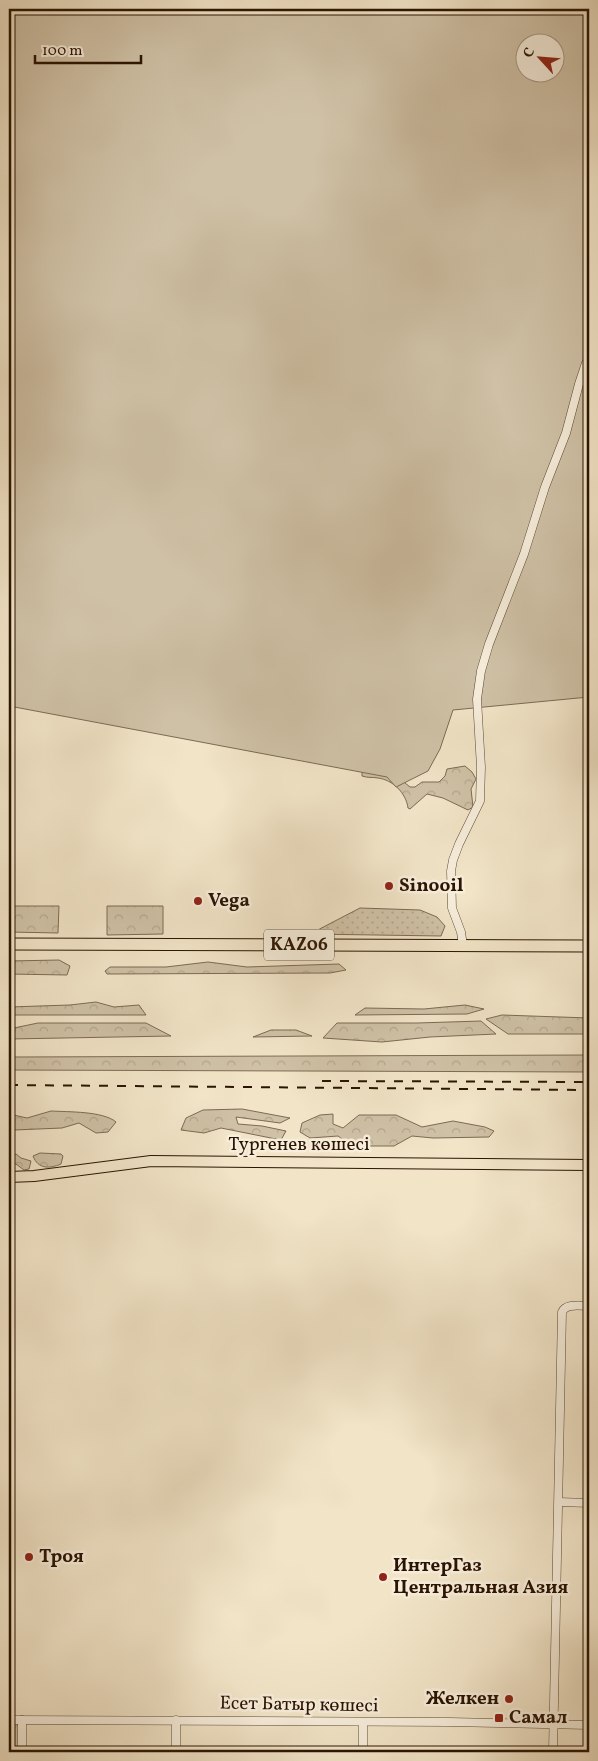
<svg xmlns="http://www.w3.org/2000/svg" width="598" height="1761" font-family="Vollkorn,serif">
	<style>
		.grass { fill: url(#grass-dots); stroke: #7d6a54 }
		.forest { fill: url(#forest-crowns); stroke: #7d6a54 }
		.garden { fill: #cfc1a6; stroke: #7d6a54; fill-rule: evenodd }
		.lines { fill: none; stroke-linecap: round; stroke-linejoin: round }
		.minor-casing { stroke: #5c4833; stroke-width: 9 }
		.major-casing { stroke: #2b1402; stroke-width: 12 }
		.highway-casing { stroke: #2b1402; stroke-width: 13 }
		.minor { stroke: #f6eddb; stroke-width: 8 }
		.major { stroke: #f1e4c7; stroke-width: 10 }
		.highway { stroke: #f1e4c7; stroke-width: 11 }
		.rail { stroke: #2b1402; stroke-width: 2; stroke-dasharray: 9 9; stroke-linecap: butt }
		.poi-dot { fill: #8f2418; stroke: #f6eddb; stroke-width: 2 }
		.labels { text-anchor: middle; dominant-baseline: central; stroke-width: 5; stroke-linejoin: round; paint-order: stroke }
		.shield { fill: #f6eddb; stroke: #685543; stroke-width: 1 }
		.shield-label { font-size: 18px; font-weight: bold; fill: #2b1402 }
		.poi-label { font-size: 19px; font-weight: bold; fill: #2b1402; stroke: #f6eddb; text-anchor: start }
		.street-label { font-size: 19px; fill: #2b1402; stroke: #f6eddb }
	</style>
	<defs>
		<pattern id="grass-dots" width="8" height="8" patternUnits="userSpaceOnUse" patternTransform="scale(1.25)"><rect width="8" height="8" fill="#cfc1a6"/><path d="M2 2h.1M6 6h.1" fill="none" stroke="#b2a58d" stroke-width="1.8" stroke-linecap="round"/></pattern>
		<pattern id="forest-crowns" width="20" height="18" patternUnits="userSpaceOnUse" patternTransform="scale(1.25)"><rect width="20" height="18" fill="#cfc1a6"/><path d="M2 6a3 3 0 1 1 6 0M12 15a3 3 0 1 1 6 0" fill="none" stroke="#b2a58d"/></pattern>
	</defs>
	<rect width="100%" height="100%" fill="#f1e4c7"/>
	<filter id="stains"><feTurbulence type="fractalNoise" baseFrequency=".004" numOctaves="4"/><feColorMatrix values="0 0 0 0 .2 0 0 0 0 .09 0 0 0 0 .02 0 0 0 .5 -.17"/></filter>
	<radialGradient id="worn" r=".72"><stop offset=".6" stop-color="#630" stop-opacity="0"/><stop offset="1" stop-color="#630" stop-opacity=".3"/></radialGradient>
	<path class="grass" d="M360,908l60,2 17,7 8,9 -4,10 -131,-2z"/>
	<g class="forest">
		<path d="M465,766l7,6 4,7 -5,10 2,18 -5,3 -25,-12 -16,-4 -17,15 -2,-1c-2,-15 -15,-28 -30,-30 -6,-1 -10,0 -16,-2v-6l37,8 11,9h5l7,-5h17l6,-6 2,-7z"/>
		<path d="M9,906h50l-1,27 -49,-1z"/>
		<path d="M107,906h56v28l-56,1z"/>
		<path d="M59,960l11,6 -3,9 -58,-1v-13z"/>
		<path d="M208,962l39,5 92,-3 7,6 -16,3 -223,1 -2,-3 5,-4h56z"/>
		<path d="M96,1002l18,5 25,-2 7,10h-137v-8l61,-2z"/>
		<path d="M465,1005l19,4 -17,5 -112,1 10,-7 59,1z"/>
		<path d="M502,1015l87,3v16h-81l-22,-15z"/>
		<path d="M481,1021l15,13 -66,3 -48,5 -59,-4 14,-15h80z"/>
		<path d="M38,1023h108l25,13 -162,3v-10z"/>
		<path d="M271,1030h25l16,6 -59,1z"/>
		<path d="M589,1055v17l-580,-2v-5l5,-8z"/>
		<path d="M242,1109l48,9 -10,5 -44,-6 2,7 24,2 24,5 -5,9 -60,-12 -17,5 -23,-3 5,-12 17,-8z"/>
		<path d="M51,1111c17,1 52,0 65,11l-8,10 -12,1 -17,-10 -17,5 -48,2 -5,-2v-14l18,4z"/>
		<path d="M333,1114v10l10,4 16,-13h37l26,12 31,-6 32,6 9,4 -5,6 -56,1 -21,-2 -18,10h-28l-17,-2 -11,-8 -28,2 -10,-6 2,-9 18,-8z"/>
		<path d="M40,1153l21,1 2,2 -2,8c-12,5 -23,5 -28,-8z"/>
		<path d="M16,1154l5,4 10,3 -2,8 -5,1 -8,-6 -7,-1v-7z"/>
		<rect x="9" y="1722" width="10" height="30"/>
	</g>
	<path class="garden" d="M9,9h580v688l-136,13 -13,39 -12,22 -32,16 -9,-10 -378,-71zM526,42h30v30h-30z"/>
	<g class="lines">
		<defs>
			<g id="minor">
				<path d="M463,946l-2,-14 -9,-24 -1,-37 2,-11 6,-16 21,-43 1,-34 -4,-68 4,-28 8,-27 35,-90 21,-67 21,-54 13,-49 7,-21 3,-4"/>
				<path d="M559,1502l30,1"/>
				<path d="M9,1720l440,2 140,3"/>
				<path d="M22,1720v32"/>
				<path d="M176,1752v-32"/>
				<path d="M363,1752v-30"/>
				<path d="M553,1752l9,-440c4,-9 18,-6 27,-6"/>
			</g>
			<path id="major" d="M9,1177l25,-1 117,-15 438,4"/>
			<path id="highway" d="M9,944l580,2"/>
		</defs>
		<use href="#minor" class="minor-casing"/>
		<use href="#major" class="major-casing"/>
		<use href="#highway" class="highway-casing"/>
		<use href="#minor" class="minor"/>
		<use href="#major" class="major"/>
		<use href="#highway" class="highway"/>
		<g class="rail">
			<path d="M322,1081l267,1"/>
			<path d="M9,1085l580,5"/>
		</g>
	</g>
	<g class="poi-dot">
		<circle cx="389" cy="886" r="5"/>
		<circle cx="198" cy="901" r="5"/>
		<circle cx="29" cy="1557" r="5"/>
		<circle cx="383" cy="1577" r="5"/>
		<circle cx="509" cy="1699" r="5"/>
		<rect x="494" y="1713" width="10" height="10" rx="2.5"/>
	</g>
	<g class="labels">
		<rect class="shield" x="264" y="929.5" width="70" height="31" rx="4"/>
		<g class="shield-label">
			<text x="299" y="945">KАZ06</text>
		</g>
		<g class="poi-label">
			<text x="399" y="886">Sinooil</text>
			<text x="208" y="901">Vega</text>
			<text x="39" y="1557">Троя</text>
			<text x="393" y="1566">ИнтерГаз<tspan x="393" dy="22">Центральная Азия</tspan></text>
			<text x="499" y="1699" text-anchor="end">Желкен</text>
			<text x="509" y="1718">Самал</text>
		</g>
		<g class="street-label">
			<text x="299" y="1145">Тургенев көшесі</text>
			<text transform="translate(299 1705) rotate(1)">Есет Батыр көшесі</text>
		</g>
	</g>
	<rect width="598" height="1761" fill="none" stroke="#f1e4c7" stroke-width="30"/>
	<rect x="10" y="10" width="578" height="1741" fill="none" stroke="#2b1402" stroke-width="2.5"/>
	<rect x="15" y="15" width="568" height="1731" fill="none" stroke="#2b1402"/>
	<g transform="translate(540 58) rotate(296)"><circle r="24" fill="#f6eddb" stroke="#a59684"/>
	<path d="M0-4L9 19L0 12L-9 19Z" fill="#8f2418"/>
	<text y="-8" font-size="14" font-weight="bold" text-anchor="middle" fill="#2b1402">С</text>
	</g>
	<path d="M35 55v8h106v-8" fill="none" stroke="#2b1402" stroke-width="2.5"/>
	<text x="42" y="55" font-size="15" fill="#2b1402" stroke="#f6eddb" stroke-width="4" paint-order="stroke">100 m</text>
	<rect width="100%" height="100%" filter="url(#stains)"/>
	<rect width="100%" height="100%" fill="url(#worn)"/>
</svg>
